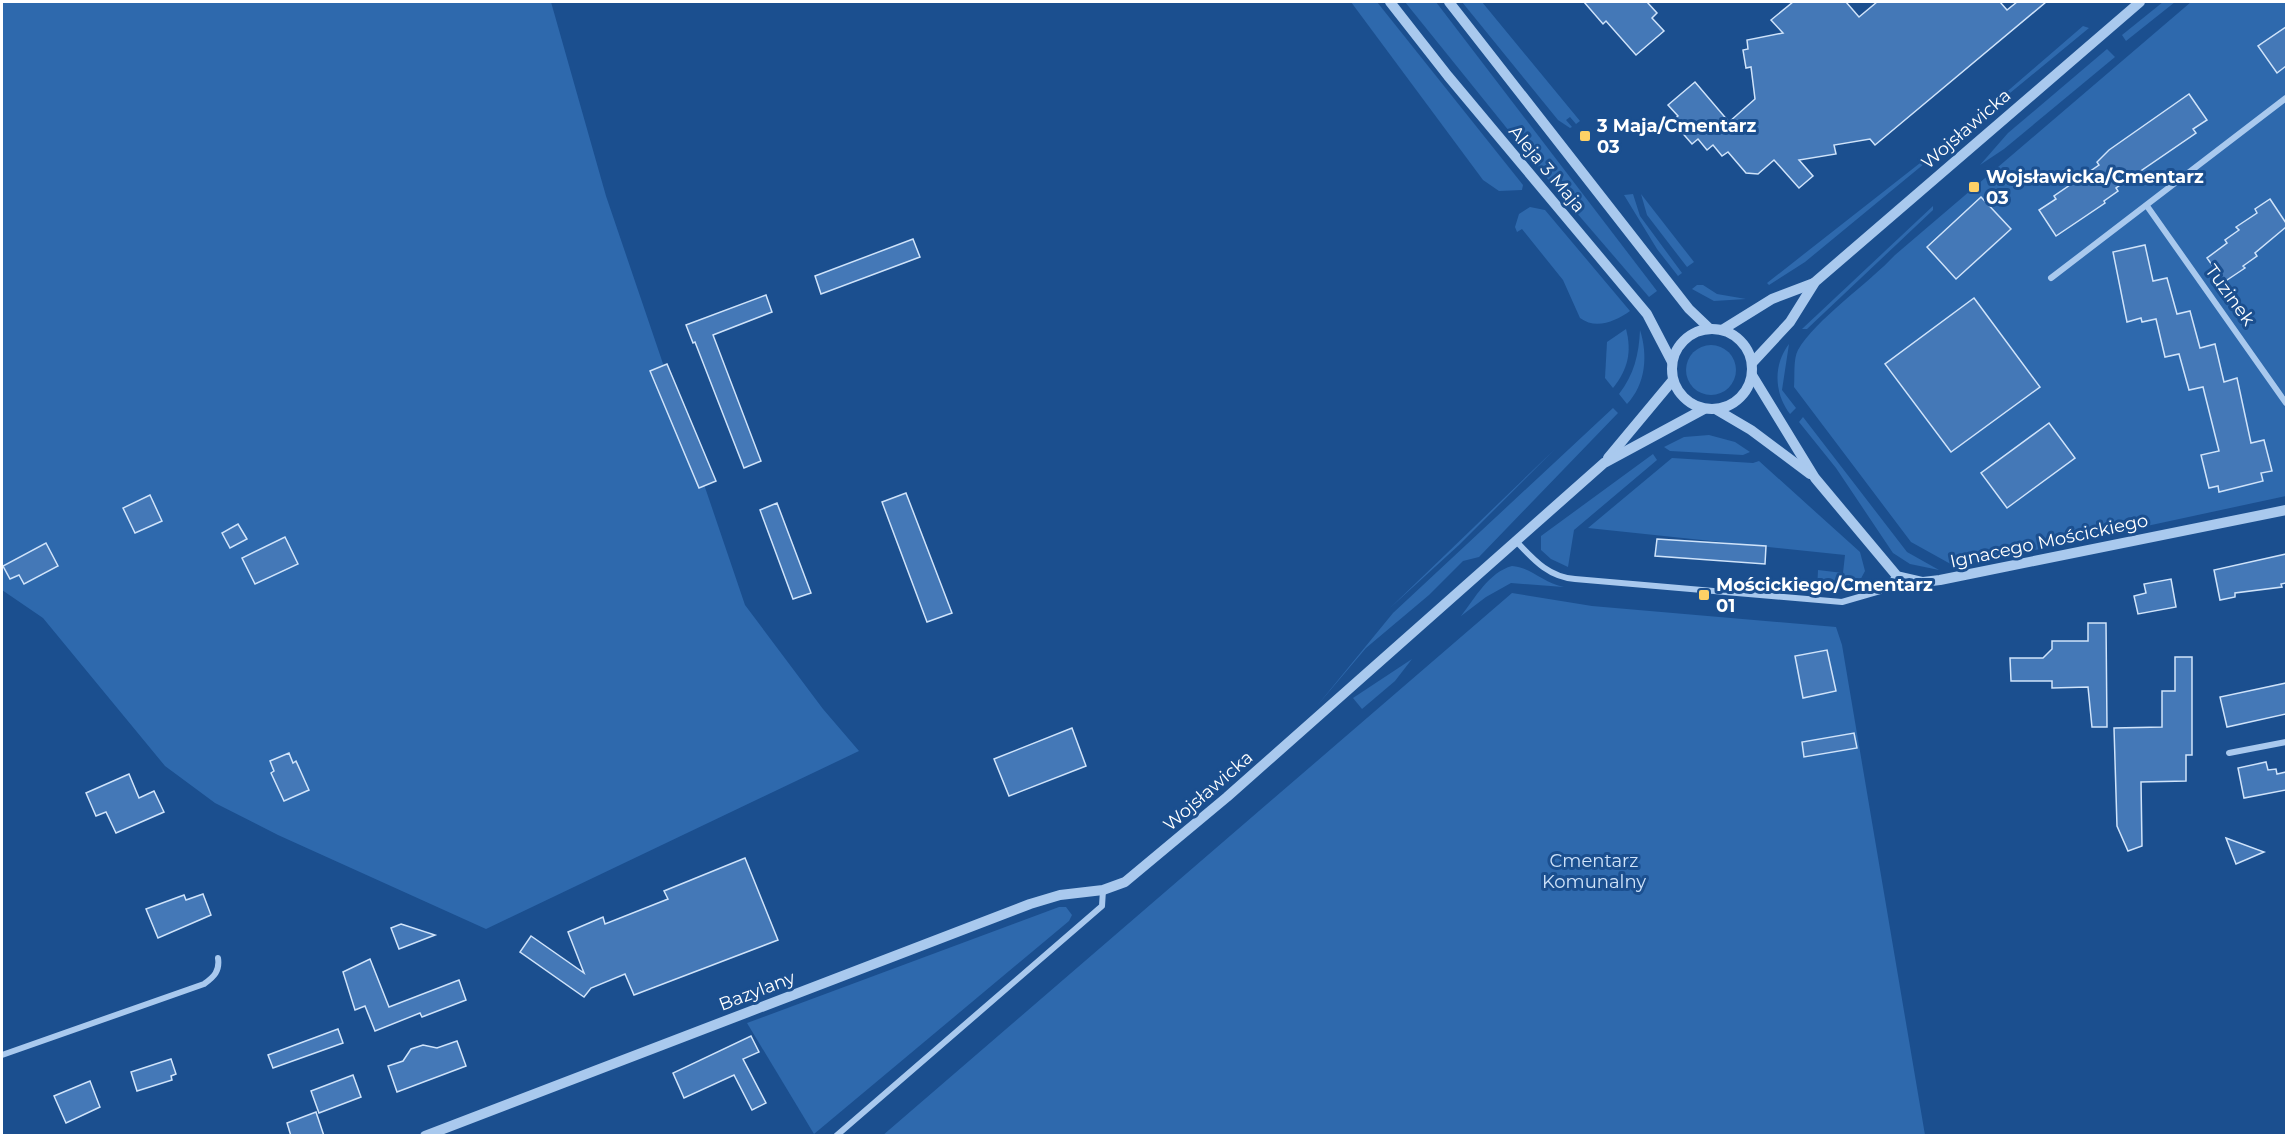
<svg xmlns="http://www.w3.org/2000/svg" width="2288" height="1137" font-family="Montserrat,sans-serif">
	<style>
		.green { fill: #2e69ad }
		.building { fill: #4478b7; stroke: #cfe3fa; stroke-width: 1.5 }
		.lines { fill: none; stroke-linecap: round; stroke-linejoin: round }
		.minor { stroke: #a9c9ee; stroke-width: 6 }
		.tertiary { stroke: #a9c9ee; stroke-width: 10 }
		.poi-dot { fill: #ffd166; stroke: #1b4f8f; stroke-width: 2 }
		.labels { text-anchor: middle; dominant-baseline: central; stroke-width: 6; stroke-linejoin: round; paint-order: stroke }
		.poi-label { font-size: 18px; font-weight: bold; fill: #fff; stroke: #1b4f8f; text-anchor: start }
		.street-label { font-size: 18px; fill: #fff; stroke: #1b4f8f }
		.park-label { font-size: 18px; fill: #cfe3fa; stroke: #1b4f8f }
	</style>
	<rect width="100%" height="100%" fill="#1b4f8f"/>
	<g class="green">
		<path d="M2,2h549l55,194 139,409 78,104 36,42 -373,178 -208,-94 -63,-32 -50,-37 -122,-148 -41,-28z"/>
		<path d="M1351,2h26l146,183 -1,5 -23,1 -16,-11z"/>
		<path d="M1405,2h31l221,289 -8,6 -98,-114z"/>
		<path d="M1462,2h20l98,119 -4,3 -6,-7 -4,3 6,7 -2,1 -12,-8z"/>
		<path d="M2163,2h12l-49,39 -4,-6z"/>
		<path d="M2191,2h95v392l-2,2 2,13v87l-330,71 -45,-25 -117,-155c1,-11 -1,-28 4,-37 17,-30 71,-67 97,-95z"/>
		<path d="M2083,26l6,2 -284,234 -36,23 -2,-2 199,-156z"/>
		<path d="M2107,49l8,8 -111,92 -24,16 28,-32z"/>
		<path d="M1633,194l7,22 42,57 -4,3 -21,-27 -33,-54z"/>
		<path d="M1641,194l53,68 -7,5 -40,-52z"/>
		<path d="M1933,206v4l-126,119h-5z"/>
		<path d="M1530,207l15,3 85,101c-14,10 -34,19 -50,7l-17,-38 -41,-51 -5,3 -2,-5 4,-13z"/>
		<path d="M1697,285h6l14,9 29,5 -32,2 -22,-12z"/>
		<path d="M1626,329c6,23 2,40 -13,59l-8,-10 2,-36z"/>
		<path d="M1640,330c8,25 6,54 -13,74l-8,-10c15,-19 20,-40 21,-64z"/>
		<path d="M1789,344l-7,46 14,18 -6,6c-16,-21 -17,-49 -1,-70z"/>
		<circle cx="1711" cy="370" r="25"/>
		<path d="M1613,408l5,5 -139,144 -16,4 -34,34 -63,53 -50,59 77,-94z"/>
		<path d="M1803,417l104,135 32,18 -29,-6 -17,-11 -57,-85 -37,-46z"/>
		<path d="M1709,435l26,7 15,10 -7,3 -73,-4 -6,-4 20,-10z"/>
		<path d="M1555,449l-96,96 -69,63z"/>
		<path d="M1653,454l4,6 -83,70 -6,37 -17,-8 -10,-9v-14z"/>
		<path d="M1672,458l81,5 6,-2 101,91 5,19 -8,15 -9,4 -31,2 1,-22 25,3 2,-18 -257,-27z"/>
		<path d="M1512,566c19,1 31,17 52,21l-53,-4 -25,14 -25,19c14,-18 28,-44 51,-50z"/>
		<path d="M1512,593l80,13 244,21 6,18 83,490 -1043,1z"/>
		<path d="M1412,659l-17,22 -33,28 -9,-11z"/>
		<path d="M1059,907h7l6,8 -3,6 -255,213 -67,-111z"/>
	</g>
	<g class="building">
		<path d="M1584,2h63l10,11 -5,5 12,13 -28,24 -30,-34 -3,3z"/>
		<path d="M1793,2h53l13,15 18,-15h123l7,8 10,-8h29l-171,143 -5,-6 -36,6 2,9 -37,6 14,16 -14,12 -25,-28 -16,14 -12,-1 -18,-21 -6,4 -9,-11 -6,5 -9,-11 -6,5 -20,-23 6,-5 -10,-11 27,-23 34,40 26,-23 -4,-32 -5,1 -3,-18 5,-1 -1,-9 36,-7 -12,-13z"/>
		<path d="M2286,27v39l-9,7 -19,-27z"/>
		<path d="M2189,94l18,26 -14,9 3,4 -80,55 2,3 -14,10 1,2 -49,33 -17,-26 17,-11 -2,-3 45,-31 -2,-3 12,-12z"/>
		<path d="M1981,197l30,32 -55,50 -29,-32z"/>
		<path d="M2270,199l16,24v4l-31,26 2,3 -14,10 2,2 -21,14 -17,-24 20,-15 -2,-3 14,-10 -3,-3 21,-14 -2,-4z"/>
		<path d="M913,239l7,18 -99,37 -6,-18z"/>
		<path d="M2145,245l8,36 14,-3 10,36 13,-3 10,37 15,-4 9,38 13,-4 14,65 13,-3 8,31 -11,2 2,8 -44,11 -1,-6 -9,2 -8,-33 18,-4 -16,-64 -14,3 -10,-36 -14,3 -9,-38 -14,3 -1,-4 -14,4 -14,-70z"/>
		<path d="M766,295l6,17 -59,23 48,126 -17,7 -49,-126 -2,1 -7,-18z"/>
		<path d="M1974,298l66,89 -89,65 -66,-88z"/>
		<path d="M667,364l49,117 -17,7 -49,-117z"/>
		<path d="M2049,423l26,35 -68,50 -26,-35z"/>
		<path d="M906,493l46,120 -25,9 -45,-120z"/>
		<path d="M150,495l12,26 -27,12 -12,-25z"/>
		<path d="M777,503l34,90 -18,6 -33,-89z"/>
		<path d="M238,524l9,15 -17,9 -8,-15z"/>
		<path d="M285,537l13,27 -43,20 -13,-26z"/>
		<path d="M1657,539l109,7 -1,18 -110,-8z"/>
		<path d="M46,543l12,23 -34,18 -5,-9 -9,4 -7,-13z"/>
		<path d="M2286,554v29l-5,1 1,3 -47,6v4l-15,3 -6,-30z"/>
		<path d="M2171,579l5,28 -38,7 -4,-18 12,-3 -2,-9z"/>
		<path d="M2088,623h18l1,104h-15l-4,-40 -36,1v-7h-41l-1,-23h33l9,-9v-8h36z"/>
		<path d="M1827,650l9,41 -33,7 -8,-42z"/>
		<path d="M2175,657h17v98h-6v26l-45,1 1,64 -14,5 -11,-25 -3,-98 48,-1v-36h13z"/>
		<path d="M2286,683v31l-59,13 -7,-30z"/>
		<path d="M1072,728l14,38 -77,30 -15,-37z"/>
		<path d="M1854,733l3,15 -53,9 -2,-15z"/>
		<path d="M289,753l4,10 3,-2 13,29 -25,11 -13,-28 3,-2 -4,-10z"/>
		<path d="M2266,762l2,8 8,-1 1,5 9,-2v18l-42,8 -6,-30z"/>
		<path d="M129,774l10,24 15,-7 10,21 -48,21 -10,-21 -10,4 -10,-23z"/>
		<path d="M2226,838l38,14 -28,12z"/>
		<path d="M745,858l33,82 -144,55 -9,-21 -34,14 -7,9 -64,-45 11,-16 53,37 -16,-41 35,-15 2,7 63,-25 -4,-8z"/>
		<path d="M203,894l8,21 -53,23 -12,-29 38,-14 2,5z"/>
		<path d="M401,924l34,11 -36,14 -8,-21z"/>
		<path d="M370,959l19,48 70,-27 7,20 -44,17 -2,-4 -45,18 -10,-25 -10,4 -12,-38z"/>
		<path d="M338,1029l5,14 -70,25 -5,-13z"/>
		<path d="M751,1036l8,16 -16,7 23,44 -14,7 -18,-35 -50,23 -11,-25z"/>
		<path d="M457,1041l9,25 -69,26 -9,-26 15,-5 8,-12 12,-4 14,3z"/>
		<path d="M171,1059l5,15 -5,2 1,4 -35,11 -6,-19z"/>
		<path d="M353,1075l8,22 -42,16 -8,-22z"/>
		<path d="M90,1081l10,26 -34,16 -12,-27z"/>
		<path d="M316,1112l8,24h-33l-4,-13z"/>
	</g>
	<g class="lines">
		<g class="minor">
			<path d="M2147,206l139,197"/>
			<path d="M2051,278l235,-180"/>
			<path d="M1515,540c18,19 33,37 60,39l267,23 38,-11 17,-15"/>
			<path d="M2229,753l57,-11"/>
			<path d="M2,1055l202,-71c10,-7 16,-13 14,-26"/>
			<path d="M836,1136l266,-230 1,-16"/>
		</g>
		<g class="tertiary">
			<path d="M1390,2l58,74 199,238 25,48"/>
			<path d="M1449,2l240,307 21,20"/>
			<circle cx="1712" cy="369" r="40"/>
			<path d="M1722,330l50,-31 42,-16"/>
			<path d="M1752,363l38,-41 25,-40 325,-280"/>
			<path d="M1752,375l63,103 82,98 26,6 17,-2 346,-70"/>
			<path d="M1717,410l34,20 59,44"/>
			<path d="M1608,458l65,-78"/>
			<path d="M425,1136l605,-232 30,-9 43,-5 22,-8 102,-85 377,-334 100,-54"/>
		</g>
	</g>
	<g class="poi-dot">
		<rect x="1579" y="130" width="12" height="12" rx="3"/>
		<rect x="1968" y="181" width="12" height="12" rx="3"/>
		<rect x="1698" y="589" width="12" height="12" rx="3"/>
	</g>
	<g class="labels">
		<g class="poi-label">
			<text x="1597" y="126">3 Maja/Cmentarz<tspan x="1597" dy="21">03</tspan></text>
			<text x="1986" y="177">Wojsławicka/Cmentarz<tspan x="1986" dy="21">03</tspan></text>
			<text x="1716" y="585">Mościckiego/Cmentarz<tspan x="1716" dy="21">01</tspan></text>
		</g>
		<g class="street-label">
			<text transform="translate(1966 129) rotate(-41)">Wojsławicka</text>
			<text transform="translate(1547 169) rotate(50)">Aleja 3 Maja</text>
			<text transform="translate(2230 295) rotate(54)">Tuzinek</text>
			<text transform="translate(2049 541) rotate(-12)">Ignacego Mościckiego</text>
			<text transform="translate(1208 791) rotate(-41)">Wojsławicka</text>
			<text transform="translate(757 991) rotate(-21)">Bazylany</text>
		</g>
		<g class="park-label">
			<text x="1594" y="861">Cmentarz<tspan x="1594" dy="21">Komunalny</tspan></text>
		</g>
	</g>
	<rect width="2288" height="1137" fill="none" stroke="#ffffff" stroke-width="6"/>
</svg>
